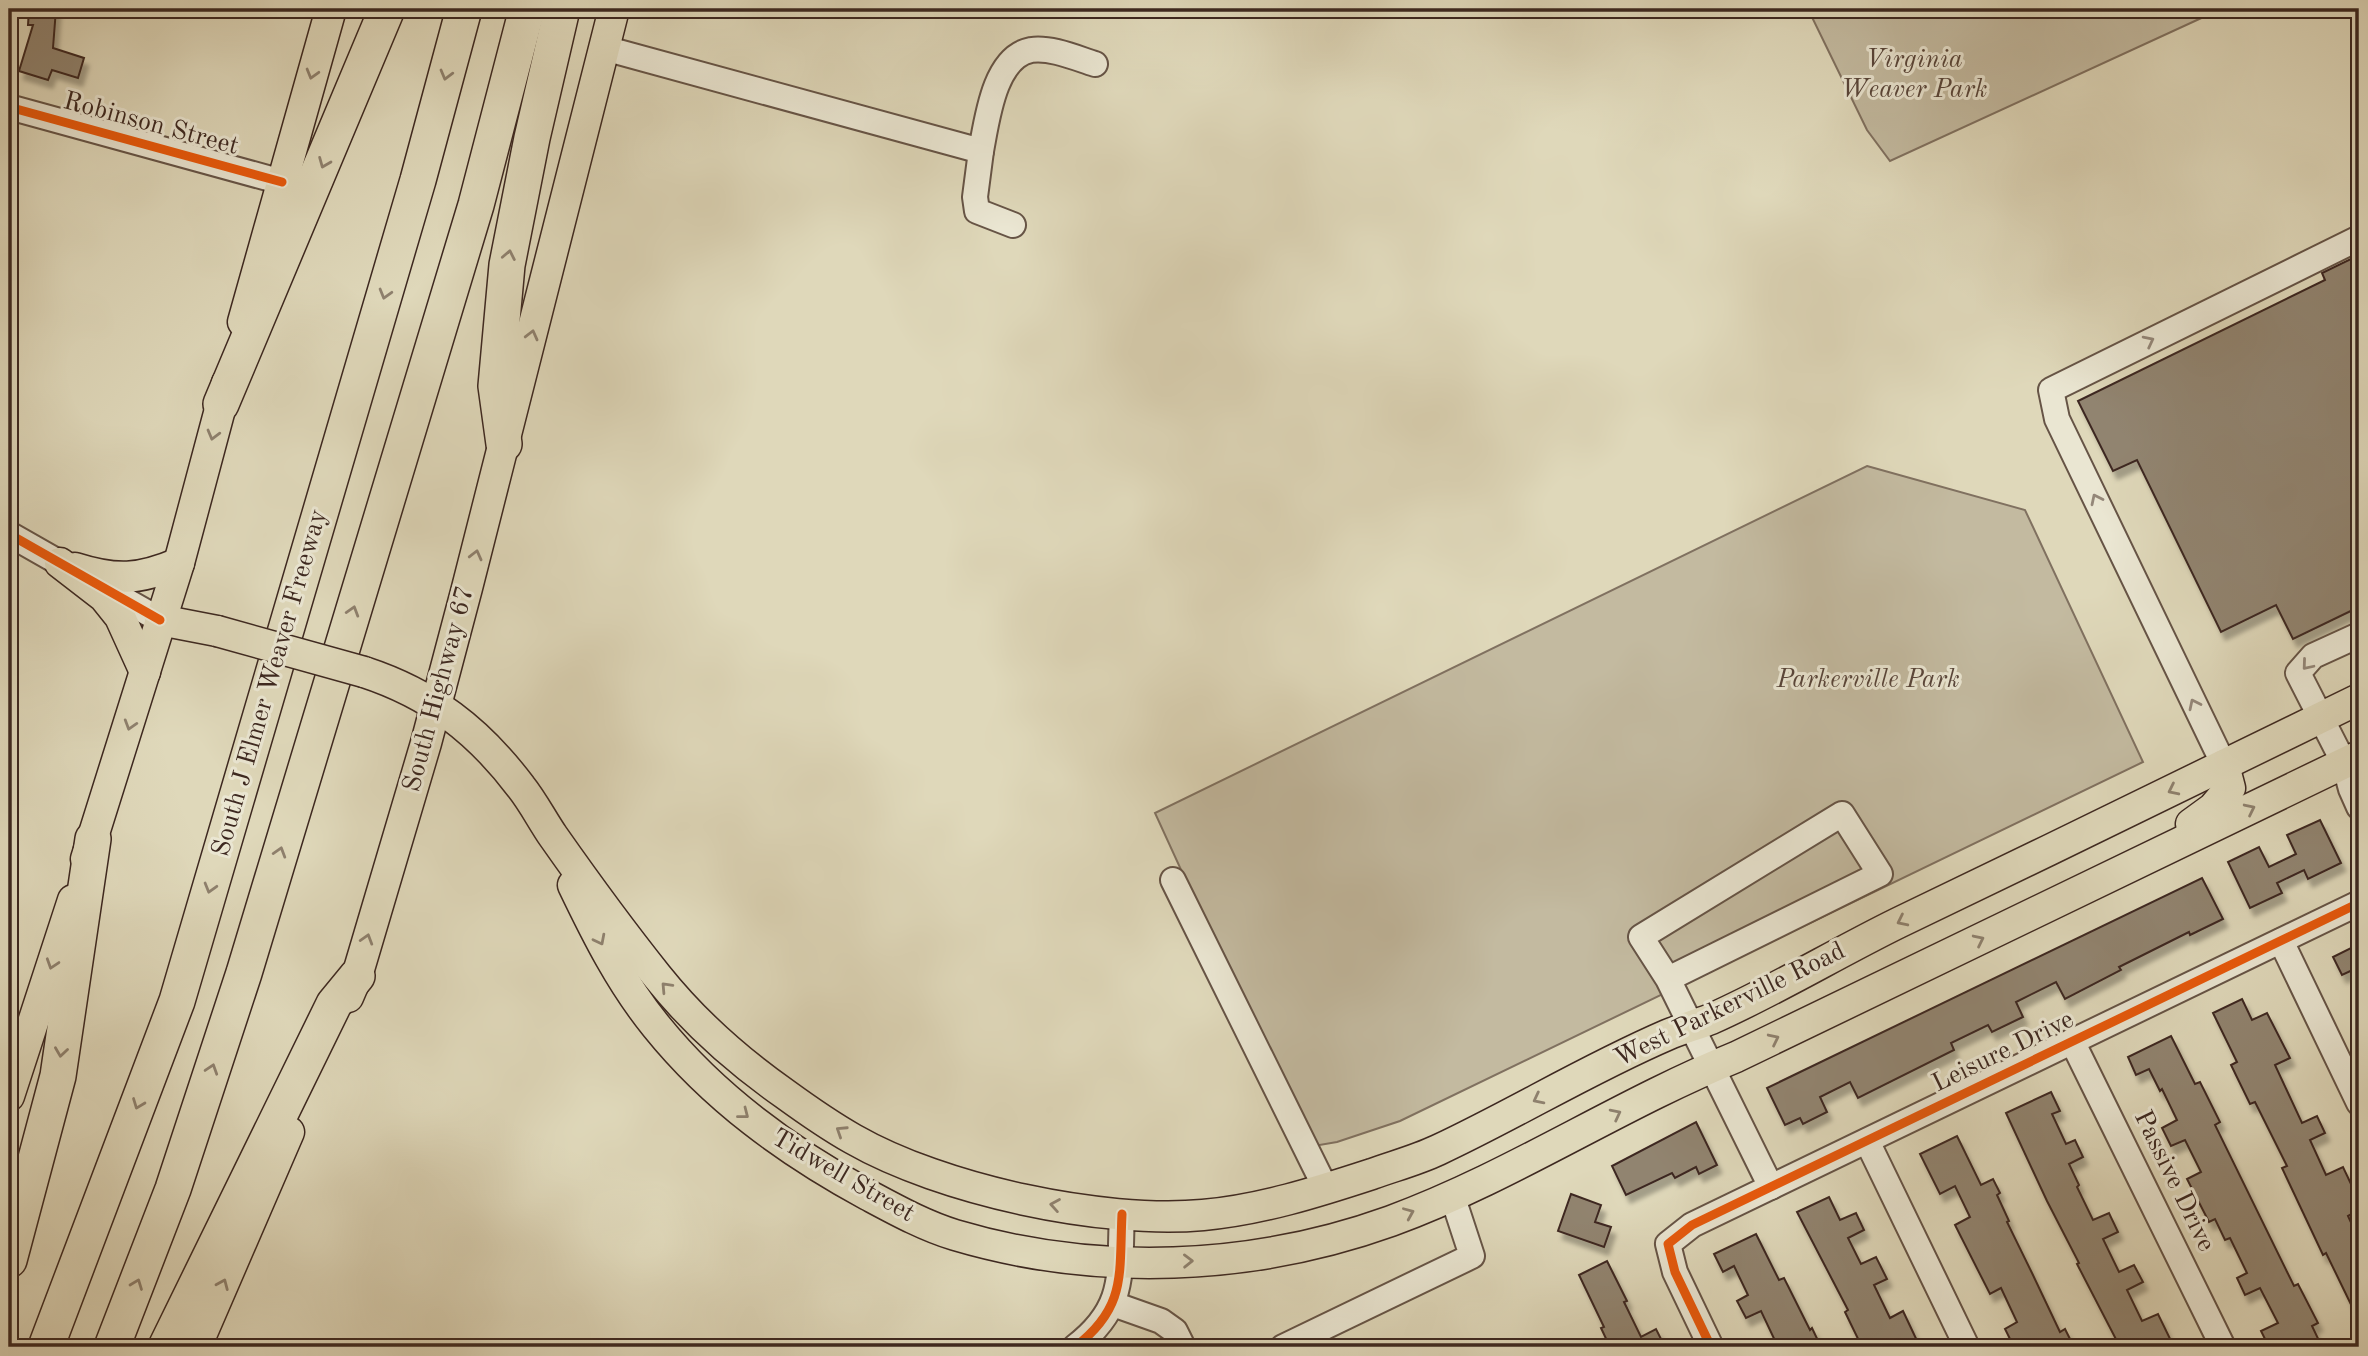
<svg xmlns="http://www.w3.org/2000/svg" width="2368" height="1356" font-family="'Old Standard TT',serif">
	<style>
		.green { fill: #c3baa0; stroke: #807160; stroke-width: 2 }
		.building { fill: #918470; stroke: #3d2820; stroke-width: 2; filter: url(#shadow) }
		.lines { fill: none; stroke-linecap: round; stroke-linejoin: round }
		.minor-casing { stroke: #665446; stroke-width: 28 }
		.major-casing { stroke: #3d2820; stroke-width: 33 }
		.highway-casing { stroke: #3d2820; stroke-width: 38 }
		.minor { stroke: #eae6d2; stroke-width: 24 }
		.major { stroke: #dfd8ba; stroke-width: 30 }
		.highway { stroke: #dfd8ba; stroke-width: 35 }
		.major-bridge-casing { stroke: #3d2820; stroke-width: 33; stroke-linecap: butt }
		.major-bridge { stroke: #dfd8ba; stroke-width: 30 }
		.cycleway-casing { stroke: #eae6d2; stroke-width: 13 }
		.cycleway { stroke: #e8590c; stroke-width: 9 }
		.oneway { stroke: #8e806d }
		.oneway2 { stroke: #948779 }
		.labels { text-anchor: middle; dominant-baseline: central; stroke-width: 6; stroke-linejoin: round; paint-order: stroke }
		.park-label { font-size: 26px; font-style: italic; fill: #58453a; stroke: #eae6d2 }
		.street-label { font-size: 26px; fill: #3d2820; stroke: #eae6d2 }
	</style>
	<defs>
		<filter id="shadow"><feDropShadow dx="4.5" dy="8" stdDeviation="2" flood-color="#0004"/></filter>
	</defs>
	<rect width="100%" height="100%" fill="#dfd8ba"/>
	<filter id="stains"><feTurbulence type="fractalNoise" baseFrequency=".00286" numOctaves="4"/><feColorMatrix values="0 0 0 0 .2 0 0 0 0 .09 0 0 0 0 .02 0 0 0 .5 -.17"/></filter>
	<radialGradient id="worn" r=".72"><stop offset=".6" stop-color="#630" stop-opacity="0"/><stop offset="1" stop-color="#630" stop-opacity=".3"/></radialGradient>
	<g class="green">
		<path d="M1808,9h413l-331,152 -23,-31z"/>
		<path d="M1867,466l158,44 118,252 -743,359 -63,21 -29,5 -153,-334z"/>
	</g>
	<g class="building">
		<path d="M29,9h27l-3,39 31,10 -6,20 -26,-8 -4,10 -29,-9 14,-46h-5z"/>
		<path d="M2359,255v352l-66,32 -17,-34 -55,27 -84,-172 -24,11 -35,-70 247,-121 -3,-7z"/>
		<path d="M2320,820l21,43 -33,16 -4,-9 -27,13 5,10 -32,15 -22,-46 31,-15 10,20 27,-13 -9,-19z"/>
		<path d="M2202,878l21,41 -33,16 -1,-3 -70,35 2,3 -56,29 -9,-17 -40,20 7,15 -31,15 -4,-7 -37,18 3,7 -96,48 -8,-16 -30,15 7,15 -24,12 -3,-6 -15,7 -18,-37z"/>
		<path d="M2359,944v23l-17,8 -9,-18z"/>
		<path d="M2242,999l10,21 15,-7 23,45 -15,7 27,58 15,-7 8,17 -15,7 16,35 17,-8 16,34v9l-11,6 11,24v81l-33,-68 -3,2 -41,-87 5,-2 -32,-64 -5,2 -19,-39 6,-3 -24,-49z"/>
		<path d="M2171,1036l24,48 5,-2 20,40 -5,3 79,161 4,-2 20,39 -6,3 10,21h-53l-8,-16 17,-8 -18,-35 -15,7 -8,-17 10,-5 -17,-35 -5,2 -10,-21 -6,3 -22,-43 14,-7 -16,-32 -14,6 -9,-18 15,-8 -15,-31 -2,2 -11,-22 -13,6 -8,-18z"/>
		<path d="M2051,1092l9,19 -8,3 14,30 9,-4 8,17 -14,7 10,21 -2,2 16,33 16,-7 9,19 -15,7 16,33 15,-7 9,17 -16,8 15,31 16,-7 16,33h-54l-43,-83 2,-1 -32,-62 -41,-88z"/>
		<path d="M1696,1122l21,43 -18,9 -3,-7 -21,11 -3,-5 -46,22 -14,-29z"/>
		<path d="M1957,1136l24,49 12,-6 7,14 -3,2 12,26 -2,1 25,51 28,59 5,-3 9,18h-60l-9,-18 12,-7 -16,-34 -11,6 -35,-69 15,-8 -15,-31 -15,8 -20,-40z"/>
		<path d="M1571,1194l30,11 -6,17 16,5 -7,20 -46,-16z"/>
		<path d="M1829,1197l11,23 16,-7 8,17 -16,8 13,26 15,-7 11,22 -13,6 16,33 13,-7 17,36h-58l-17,-35 3,-2 -51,-98z"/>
		<path d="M1756,1234l23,46 5,-2 26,52 2,-2 9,19h-43l-17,-36 -15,7 -9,-17 11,-6 -14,-29 -11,6 -9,-18z"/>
		<path d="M1607,1261l20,40 -3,1 17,35 15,-8 9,18h-55l-9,-19 3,-1 -25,-52z"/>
	</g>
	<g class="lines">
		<defs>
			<g id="minor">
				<path d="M604,48l377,103c6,-31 13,-94 50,-101 20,-3 45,8 64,14"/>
				<path d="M9,107l273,75"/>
				<path d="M981,151l-6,46 2,14 36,14"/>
				<path d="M9,534l151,86"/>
				<path d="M2359,635l-46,21 -15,17 46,90 7,26 8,18"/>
				<path d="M2224,765l-167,-346 -6,-29 308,-152"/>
				<path d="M1173,880l153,309"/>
				<path d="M2281,941l78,162"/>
				<path d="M1668,979l212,-105 -38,-60 -201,123 27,42 103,208"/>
				<path d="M2072,1041l151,306"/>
				<path d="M1867,1141l100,206"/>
				<path d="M1113,1304l48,17 14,10 8,16"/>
				<path d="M1075,1347c52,-40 44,-73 47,-133"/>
				<path d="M1283,1347l189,-91 -20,-61"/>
				<path d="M1711,1347l-36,-75 -7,-28 24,-19 667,-322"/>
			</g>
			<g id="major">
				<path d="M243,322l88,-313"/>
				<path d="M60,563l44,34 16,20 25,55"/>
				<path d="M75,568c41,13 64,12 104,-5"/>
				<path d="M160,620l57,11"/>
				<path d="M364,672c67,22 114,58 157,115 12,15 21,33 32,49 33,47 68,95 104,140 36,45 81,85 128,118 22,16 45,32 68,45 89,51 248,85 350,76 57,-5 114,-23 169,-41 22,-8 45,-14 66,-24 77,-36 150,-81 229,-115 14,-6 29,-10 44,-16 63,-28 124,-65 187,-96 154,-74 308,-149 461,-224"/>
				<path d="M2191,824l22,-16 17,-20 -6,-23"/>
				<path d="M86,859l93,-296 48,-180"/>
				<path d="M573,885c24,50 48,98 83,141 58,72 131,125 212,169 28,15 57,31 87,40 141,42 297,36 436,-14 120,-44 227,-116 345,-164l623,-301"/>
				<path d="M348,997l9,-21 69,-233 41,-155 147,-579"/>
				<path d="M9,1096l64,-196"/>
				<path d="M196,1347l93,-215"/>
			</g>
			<g id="highway">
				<path d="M221,404l166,-395"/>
				<path d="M504,444l-8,-58 11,-121 25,-127 30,-129"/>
				<path d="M9,1260l49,-184 35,-237"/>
				<path d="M46,1347l131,-346 241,-821 46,-171"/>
				<path d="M112,1347l61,-158 71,-216 232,-768 51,-196"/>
				<path d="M166,1347l168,-343 23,-28"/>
			</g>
		</defs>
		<use href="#minor" class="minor-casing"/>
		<use href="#major" class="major-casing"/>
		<use href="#highway" class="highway-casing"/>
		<use href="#minor" class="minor"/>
		<use href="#major" class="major"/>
		<use href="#highway" class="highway"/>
		<defs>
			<path id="major-bridge" d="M217,631l147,41"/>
		</defs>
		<use href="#major-bridge" class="major-bridge-casing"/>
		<use href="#major-bridge" class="major-bridge"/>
		<defs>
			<g id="cycleway">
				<path d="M9,107l273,75"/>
				<path d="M9,534l151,86"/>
				<path d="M1075,1347c52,-40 44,-73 47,-133"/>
				<path d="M1711,1347l-36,-75 -7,-28 24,-19 667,-322"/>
			</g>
		</defs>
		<use href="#cycleway" class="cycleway-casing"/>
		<use href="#cycleway" class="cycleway"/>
	</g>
	<defs><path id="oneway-chevron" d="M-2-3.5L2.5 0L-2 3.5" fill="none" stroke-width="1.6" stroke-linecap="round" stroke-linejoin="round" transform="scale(1.75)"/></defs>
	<g class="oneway">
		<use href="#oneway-chevron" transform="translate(312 74) rotate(106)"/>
		<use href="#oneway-chevron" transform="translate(446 75) rotate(105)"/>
		<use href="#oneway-chevron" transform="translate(324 163) rotate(112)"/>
		<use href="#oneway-chevron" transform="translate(509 255) rotate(-79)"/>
		<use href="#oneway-chevron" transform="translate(385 294) rotate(106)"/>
		<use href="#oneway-chevron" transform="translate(532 335) rotate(-76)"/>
		<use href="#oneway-chevron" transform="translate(213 435) rotate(105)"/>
		<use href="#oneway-chevron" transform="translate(476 555) rotate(-76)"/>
		<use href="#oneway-chevron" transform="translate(353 611) rotate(-73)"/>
		<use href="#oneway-chevron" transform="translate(130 725) rotate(107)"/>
		<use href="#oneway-chevron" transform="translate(2173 790) rotate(154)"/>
		<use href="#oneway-chevron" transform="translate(2250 809) rotate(-26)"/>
		<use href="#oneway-chevron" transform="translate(280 852) rotate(-73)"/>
		<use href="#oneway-chevron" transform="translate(210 888) rotate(106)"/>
		<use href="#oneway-chevron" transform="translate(1902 921) rotate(154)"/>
		<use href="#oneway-chevron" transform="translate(367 939) rotate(-73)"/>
		<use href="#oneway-chevron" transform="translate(600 940) rotate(63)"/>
		<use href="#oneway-chevron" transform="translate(1979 940) rotate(-26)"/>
		<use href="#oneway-chevron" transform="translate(52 964) rotate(108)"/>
		<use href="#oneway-chevron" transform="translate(666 987) rotate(-133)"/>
		<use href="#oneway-chevron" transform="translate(1774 1039) rotate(-26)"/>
		<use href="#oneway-chevron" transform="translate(61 1052) rotate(98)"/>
		<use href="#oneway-chevron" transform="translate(212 1069) rotate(-72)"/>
		<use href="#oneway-chevron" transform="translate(1538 1099) rotate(153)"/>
		<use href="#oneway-chevron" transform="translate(138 1104) rotate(111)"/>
		<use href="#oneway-chevron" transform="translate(744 1114) rotate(38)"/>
		<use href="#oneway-chevron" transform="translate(1616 1114) rotate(-27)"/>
		<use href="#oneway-chevron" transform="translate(841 1131) rotate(-147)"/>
		<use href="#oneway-chevron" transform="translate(1055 1205) rotate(-170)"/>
		<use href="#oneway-chevron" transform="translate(1409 1213) rotate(-23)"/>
		<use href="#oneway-chevron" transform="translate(1188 1261) rotate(-1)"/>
		<use href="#oneway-chevron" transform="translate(137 1284) rotate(-69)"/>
		<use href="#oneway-chevron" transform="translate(223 1284) rotate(-67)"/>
	</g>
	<g class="oneway2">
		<use href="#oneway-chevron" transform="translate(2149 341) rotate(-27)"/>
		<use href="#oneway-chevron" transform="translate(2096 499) rotate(-116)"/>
		<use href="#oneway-chevron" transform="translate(2307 665) rotate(130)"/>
		<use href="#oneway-chevron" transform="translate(2194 704) rotate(-116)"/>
	</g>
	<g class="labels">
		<g class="park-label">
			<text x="1914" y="60">Virginia<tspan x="1914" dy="30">Weaver Park</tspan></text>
			<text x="1868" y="680">Parkerville Park</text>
		</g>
		<g class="street-label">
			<text transform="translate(151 124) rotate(15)">Robinson Street</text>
			<text transform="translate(270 683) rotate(-74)">South J Elmer Weaver Freeway</text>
			<text transform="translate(439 689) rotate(-75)">South Highway 67</text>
			<text transform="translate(1730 1005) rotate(-26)">West Parkerville Road</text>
			<text transform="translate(2003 1052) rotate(-26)">Leisure Drive</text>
			<text transform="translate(843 1176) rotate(30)">Tidwell Street</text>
			<text transform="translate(2174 1181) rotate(64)">Passive Drive</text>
		</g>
	</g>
	<rect width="2368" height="1356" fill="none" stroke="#dfd8ba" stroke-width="35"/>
	<rect x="10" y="10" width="2347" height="1335" fill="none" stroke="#3d2820" stroke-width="3.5"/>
	<rect x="18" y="18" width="2333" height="1321" fill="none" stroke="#3d2820" stroke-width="2"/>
	<rect width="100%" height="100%" filter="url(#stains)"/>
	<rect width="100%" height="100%" fill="url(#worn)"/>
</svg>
